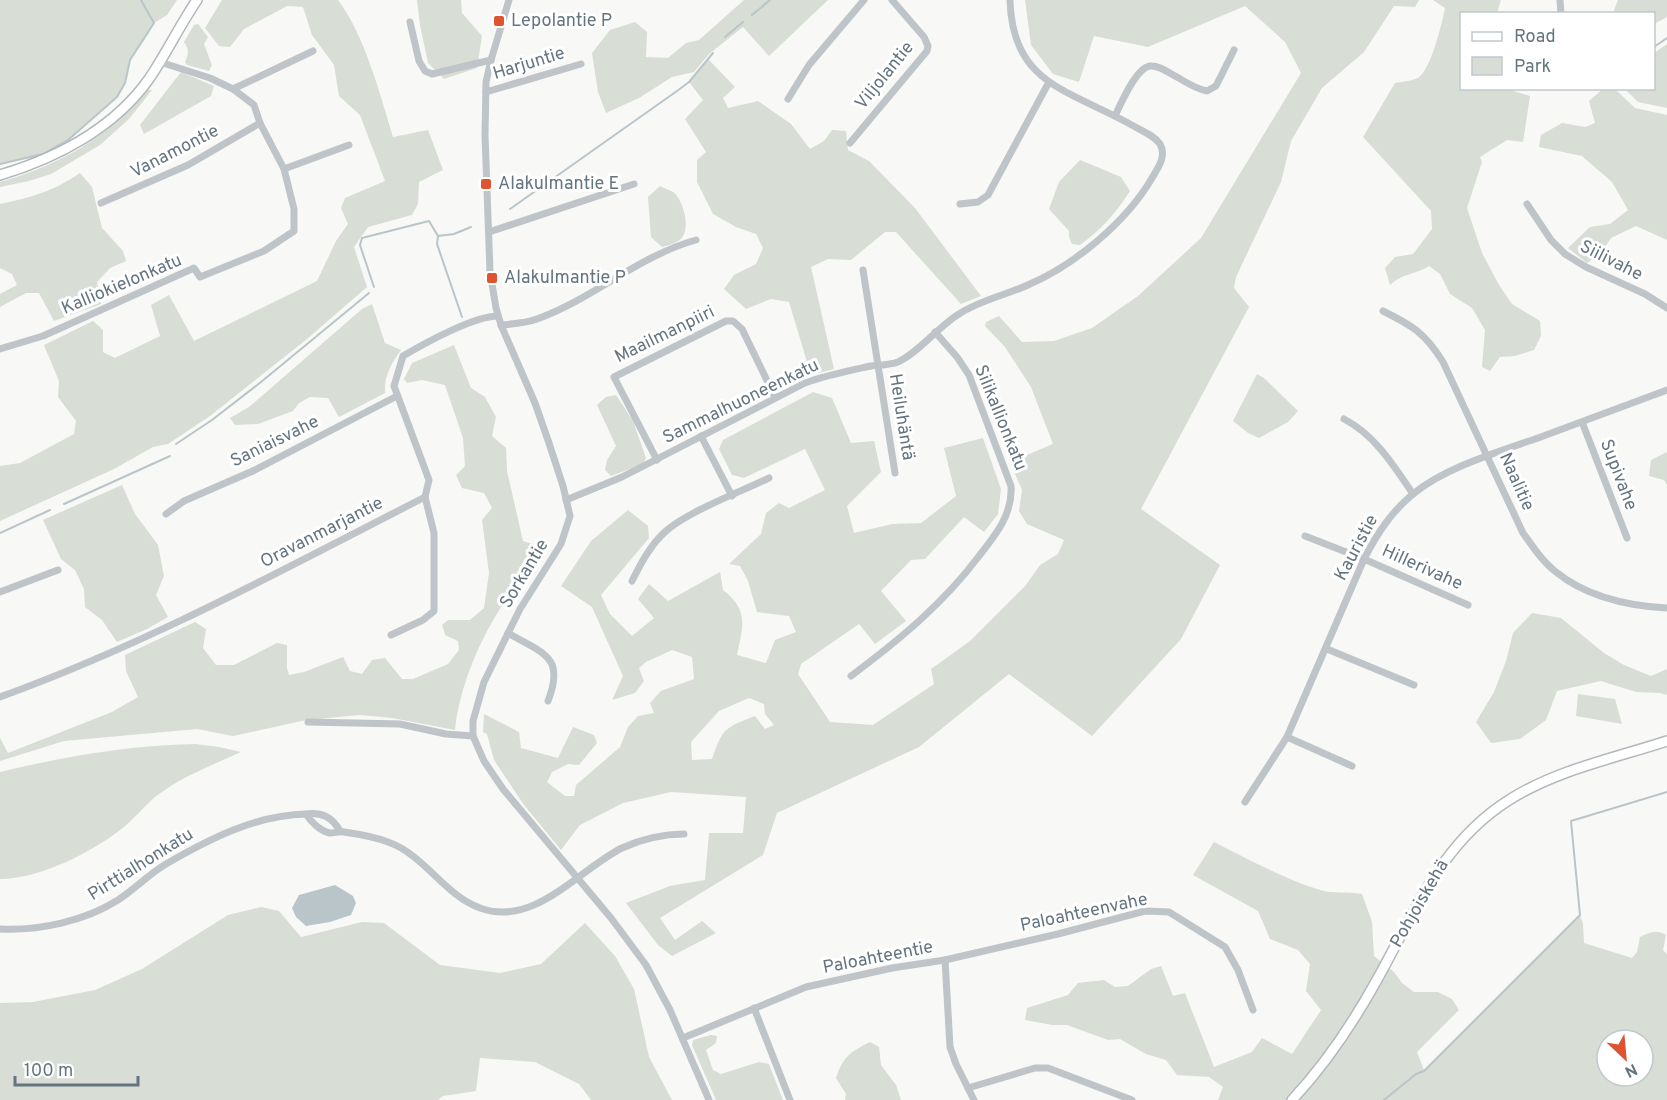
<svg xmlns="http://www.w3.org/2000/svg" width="1667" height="1100" font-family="Overpass,sans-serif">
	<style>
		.green { fill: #d8ddd5; fill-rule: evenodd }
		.water { fill: #b9c5c9 }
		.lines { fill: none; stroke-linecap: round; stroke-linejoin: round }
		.stream { stroke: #b9c5c9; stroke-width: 2 }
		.secondary-casing { stroke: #b2b8bc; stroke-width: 12 }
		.street { stroke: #bfc4c8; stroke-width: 7 }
		.secondary { stroke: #fff; stroke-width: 9 }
		.poi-dot { fill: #df5330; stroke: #fff; stroke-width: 2 }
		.labels { text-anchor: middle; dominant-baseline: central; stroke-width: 6; stroke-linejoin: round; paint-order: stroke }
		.poi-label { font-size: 18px; fill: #647580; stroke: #fff; text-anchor: start }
		.street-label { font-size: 18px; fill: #647580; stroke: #fff }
	</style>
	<rect width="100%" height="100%" fill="#f8f8f6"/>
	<g class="green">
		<path d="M0,0h177l-10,15 -13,8 -24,37 -5,23 -8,14 -49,43 -25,14 -43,10z"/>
		<path d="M222,0h116c27,36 42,94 55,137l35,-7 15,40 -24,12 -1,22 -6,11 -44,12 -14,20 13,40 -60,52 -97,77 -42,28 -15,3 -39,22 -114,52v-55l20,-3 54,-29 2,-13 -18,-24 1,-16 -15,-36 49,-24 10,9v22l12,6 45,-22 -9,-31 18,-10 25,46 123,-60 19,-40 12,-17 -7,-16 4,-10 40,-17 -25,-66 -21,-19 -5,-31 -22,-30 -9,-28 -16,-1 -43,23 -14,18 -11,-1 -14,-18z"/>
		<path d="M417,0h44l1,13 20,23 -5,32 -33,11 -16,-16 -8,-38z"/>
		<path d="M744,0h84l-59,56 -26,-29 -34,27 -15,18 -22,5 -33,21 -33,15 -8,-21 -6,-39 18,-23 25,-8 12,10 -1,25 22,1 18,-15 13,-3z"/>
		<path d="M1025,0h394l-4,7 -21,-1 -30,46 -42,36 -31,53 -10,41 -45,95 -2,11 15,19 -108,202 79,56 -39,74 -89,97 -83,-62 -90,73 -142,66 -14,42 -103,63 15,22 27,-19 14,12 -44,23 -14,-11 -32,-42 44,-17 35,-6 4,-47h34l3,-36 -75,-5 -48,11 -43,22 -19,25 -37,-45 -30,-45 -7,-26 -4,-2 1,-18 35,18 2,16 37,10 15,-31 21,8 3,8 -18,22 -11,-1 -16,8 -5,10 18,14h9l2,-11 44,-38 8,-20 10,-11 16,-3 -4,-10 11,-12 33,-12 -2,-22 -20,-7 -26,12 -7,6 5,13 -9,12 -23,7 11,-24 -31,-69 -31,-21 30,-45 37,-31 20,16 1,12 -48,57 9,19 22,22 22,-18 -16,-19 11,-15 19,17 52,-29 3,18c26,20 20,36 14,65l29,8 9,-23 21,-8 -7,-16 -32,-4 -9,-31 -8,-15 -11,-2 32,-30 5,-21 13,-10 10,5 36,-18 -20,-41 -61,29 -12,-3 -13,-26 4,-9 90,-48 19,6 19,45 23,-2 7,31 -34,34 7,27 38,-9 29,-1 35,-27 -12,-48 39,-10 18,51 -3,25 -14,18 -20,-15 -39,42 -14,1 -30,31 25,30 -31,23 -16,-20 -58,40 -3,10 32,48 43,3 61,-41 -3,-15 39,-28 56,-56 14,-20 18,-11 6,-14 -37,-16 -8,-13 3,-21 -12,-28 43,-18 -22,-57 -26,-40 -20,-21 1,-4 13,-6 23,26 32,-1 38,-13 46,-32 63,-58 100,-165 -16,-31 -40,-36 -97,41 -54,-11 -15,46 -26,-8 -22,-29zM749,698l15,6 1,10 9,11 -9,4 -10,-13c-30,12 -32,11 -43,43l-20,1 -1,-18 28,-31z"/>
		<path d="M1433,0h68l-4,13 -35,1v74l45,1 23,7 -7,46 -16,-2 -27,17 2,5 -15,46 15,45 17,32 13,19 28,17 1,15 -7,14 -19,6 -15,1 -10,14 -8,-4 3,-37 -13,-22 -22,-14 -10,-20 -11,-8c-14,9 -26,7 -39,19l-5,-17 10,-11 18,-3 19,-25 -1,-18 -68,-74 32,-54c6,-1 16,-2 23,-5 13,-8 24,-55 27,-70z"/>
		<path d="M1618,0h49v17l-13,7v-10l-41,-1z"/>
		<path d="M198,24l10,13 -4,7 8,21 -3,6 -22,-6 -2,-3c4,-8 4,-13 -1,-20l10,-17z"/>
		<path d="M1667,44v64l-29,-6 -13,-13 29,-1v-35z"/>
		<path d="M708,59l27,28 -12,11 5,10 30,-7 33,23 19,25 14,-8 8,-11 14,1 2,19 21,11 46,47 66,88 -20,8 -65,-72h-11l-34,28 -23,-1 -17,8 23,102 -23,6 -22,-73 -18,-3 -25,10 -22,-20 10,-14 22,-11 7,-16 -7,-14 -20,-7 -23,-13 -16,-32v-22l9,-8 -21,-33 18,-19 -14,-18z"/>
		<path d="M181,72l33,14 -3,10 -67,38 -4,-9z"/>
		<path d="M1604,88l11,1 20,19 32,7v125l-31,-14 -25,12 -10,15 -14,10 -19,-15 22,-21 20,-3 18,-14 -16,-28 -30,-26 -43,-9 2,-12 21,-12 23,4 10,-4 -6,-22z"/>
		<path d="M148,90h4l-23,29 -29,26 -49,29 -22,7 -29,6v-5c60,-17 107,-44 148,-92z"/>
		<path d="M1080,160l41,17 9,14c-15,23 -28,38 -50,54l-8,-1 -3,-7v-6l-20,-22 10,-27z"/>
		<path d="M80,173l12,14 10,41 21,23 3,10 -16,7 -13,14 4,22 -47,17 -15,-28h-13l-26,14v-13l17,-9 -5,-11 -12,-6v-64c32,-7 52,-12 80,-31z"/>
		<path d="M660,186c4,2 9,4 13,6 10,7 17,34 10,44 -4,7 -14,9 -21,11l-11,-10 -3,-40z"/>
		<path d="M372,304l13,39 16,7c-10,14 -17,26 -16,43l-46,24 -11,-19 -18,-1 -11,6 -6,8 -35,13 -23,1 -5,-7 19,-11 113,-98z"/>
		<path d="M454,345l17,43 14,9 11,20 -4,19 14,12 1,23 16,70 12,4 6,10c-14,19 -31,37 -43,57 -21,34 -39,78 -43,118l-63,-12 -32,-3 -54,5 -73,16 -36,-7 -133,12 -64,20v-23l8,15 104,-41 26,-15 -12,-26 -1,-16 70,-33 11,7 -3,19 13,17h18l43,-22 10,2v23l2,7 15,-3 39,-15 7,14 12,3 10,-14 13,-2 17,21h11l35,-15 11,-14 -1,-9 -13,-6 -3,-10 6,-5h22l14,-12 5,-35 -7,-53 10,-12 -8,-15 -22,-5 -6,-13 9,-9 -2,-28 -18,-53 -23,-5 -15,3 -3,-4 8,-16z"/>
		<path d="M1257,374l7,4 34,33 -10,11 -29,16 -11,-5 -15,-12z"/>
		<path d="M616,395l17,26 13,37 -3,6 -32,12 -6,-6 2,-10 9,-14 -19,-41 9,-8z"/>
		<path d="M1667,452v33l-3,-5 -15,-4 2,-16z"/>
		<path d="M122,485l13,29 23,31 6,31 -8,19 12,22 -21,12 -30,13 -15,-22 -17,-13 -1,-18 -9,-19 -14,-11 -18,-39z"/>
		<path d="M1532,613l29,5 43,35 20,12 27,11 16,-7v26l-7,-2 -24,-1 -35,-11 -44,10 -11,29 -26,19 -29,4 -15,-21 18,-30 12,-31 7,-28z"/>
		<path d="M1578,694l37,5 7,25 -46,-8z"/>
		<path d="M195,744l24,3 22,5c-28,13 -61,25 -86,45 -10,8 -19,20 -30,29 -30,25 -85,53 -125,53v-107c63,-15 129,-27 195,-28z"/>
		<path d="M1214,842c32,16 72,38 106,48 13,4 28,1 42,4l10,28 2,34 20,16 8,11 12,9h24l14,7 7,11 -42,42 7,18 156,-155 3,9 1,19 48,15 5,-6 3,-15c10,-5 16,-8 26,-2l-3,15 4,4v146h-449l5,-13 -14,-10 -32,-2 -11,-15 -20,-6 -26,-15 -12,1 -41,-15h-15l-27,-5 2,-12 41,-13 10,-12 26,-3 11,7 13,-1 23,-17 10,-3 12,30 12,-3 29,74 38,-15 10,-14 30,16 29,-44 -15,-19 4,-27 -12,-14 -28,-11 -12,-28 -65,-36zM1607,1040h36v36h-36z"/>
		<path d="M261,907l18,4 22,26 61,-15 22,1 56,42 60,8 41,-9 44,-41 30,33 19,33 15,68 23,43h-81l-12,-16 -44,-22 -55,-4 -4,33 -33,5 -5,4h-438v-97l33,-1 62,-12 47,-21 86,-54z"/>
		<path d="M711,1035l6,1 -1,7 -10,7 7,20 8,4 38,-12 10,2 14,36h-67l-24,-55 1,-5z"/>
		<path d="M870,1042l9,5 2,18 15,20 5,15h-56l1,-6 -10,-16c7,-21 14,-26 34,-36z"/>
	</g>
	<path class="water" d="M335,885l18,11 3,7 -5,12 -21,7 -24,4 -10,-9 -4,-9 7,-13z"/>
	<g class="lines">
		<g class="stream">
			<path d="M752,15l18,-15"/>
			<path d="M725,37l18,-15"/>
			<path d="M1654,47l13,-9"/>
			<path d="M0,164l43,-10 25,-14 49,-43 8,-14 5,-23 24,-37 -13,-23"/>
			<path d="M510,209l167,-118 12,-9 24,-29"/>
			<path d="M438,236l-1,8 25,73"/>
			<path d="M374,287l-14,-42 2,-7 67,-17 9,15 16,-2 17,-7"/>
			<path d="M176,444l36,-24 49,-38 108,-89"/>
			<path d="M64,504l106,-48"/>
			<path d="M0,533l50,-23"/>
			<path d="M1384,1100l32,-26 8,-3 156,-156 -9,-94 96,-29"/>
		</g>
		<defs>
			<g id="secondary">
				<path d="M0,175c57,-17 114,-47 149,-96 17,-25 31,-54 48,-79"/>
				<path d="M1292,1100c32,-34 59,-74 82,-115 39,-68 65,-141 135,-185 47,-30 106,-42 158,-59"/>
			</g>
		</defs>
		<use href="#secondary" class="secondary-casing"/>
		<g class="street">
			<path d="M509,0l-18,60 -5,22 -1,53 5,137 6,36 5,17 34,78 14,40 14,43 7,30 -9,28 -41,65 -36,73 -11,39v15l11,25 19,28 108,129 35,47 24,45 39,90"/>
			<path d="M1560,0l1,14"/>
			<path d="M410,22l9,39 6,10 7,3 59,-14"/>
			<path d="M233,89l80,-38"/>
			<path d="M486,92l95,-28"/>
			<path d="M788,99l21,-34 55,-65"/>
			<path d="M1115,116c6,-13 21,-48 35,-50 9,-1 19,7 27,11 10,6 19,12 30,14l9,-5 18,-36"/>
			<path d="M850,143l77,-92 1,-5 -4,-9 -32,-37"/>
			<path d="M284,169l65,-24"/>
			<path d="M101,203l87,-38 72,-42"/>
			<path d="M960,204l18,-2 10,-7 61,-113"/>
			<path d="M1527,204l24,36 14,14 21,13 59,27 22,14"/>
			<path d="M489,232l145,-48"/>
			<path d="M863,270l32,203"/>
			<path d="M1383,311c30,15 42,22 60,51l80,171c10,14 20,29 33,39 31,25 73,34 111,36"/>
			<path d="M501,325c12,-1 25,-2 36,-6 56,-20 101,-63 159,-79"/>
			<path d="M0,349l43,-13 151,-68 6,9 64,-26 30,-20v-22l-10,-40 -24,-46 -6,-18 -21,-16 -23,-11 -50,-16"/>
			<path d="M1344,419c31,16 50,47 69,75"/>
			<path d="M1582,422l45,116"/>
			<path d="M701,436l31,60"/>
			<path d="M657,460l-43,-83 112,-56h7l9,8 33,68"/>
			<path d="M566,500l56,-23 183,-94c22,-8 43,-12 66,-17 9,-1 19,-1 27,-4 19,-8 41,-36 61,-48 21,-14 48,-19 71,-30 46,-20 97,-63 122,-106 6,-10 15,-22 8,-34 -6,-9 -20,-14 -30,-20 -61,-34 -118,-40 -120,-124"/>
			<path d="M166,514l18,-13 71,-31 142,-74"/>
			<path d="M1305,536l59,23 104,46"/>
			<path d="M632,581c9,-18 19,-37 34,-50 23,-20 74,-39 103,-53"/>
			<path d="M0,592l58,-22"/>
			<path d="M508,633c33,20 58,22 40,68"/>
			<path d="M391,635l32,-15 11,-9v-78l-9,-36"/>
			<path d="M1327,649l87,36"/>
			<path d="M851,676c48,-36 92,-72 128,-120 16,-20 34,-42 32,-70l-42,-111 -12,-18 -22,-25"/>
			<path d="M0,697c147,-53 286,-129 425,-200l4,-17 -35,-94 9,-30c22,-13 71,-40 95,-40"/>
			<path d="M308,722l92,2 46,10 27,2"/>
			<path d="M1287,737l65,29"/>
			<path d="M1245,802l42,-65 77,-178c13,-25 27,-47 49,-65 33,-27 85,-42 125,-56 43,-16 86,-32 129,-48"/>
			<path d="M306,814c16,-2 26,3 34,17"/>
			<path d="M0,929c39,2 85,-8 118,-29 17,-11 31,-26 48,-36 43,-25 90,-49 140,-50 5,8 14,17 24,19 5,0 9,-2 14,-1 14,2 31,5 44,10 37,13 56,53 92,66 54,20 98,-38 142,-60 20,-9 40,-14 62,-14"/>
			<path d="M945,960l5,87 6,17 18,36"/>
			<path d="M754,1008l36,92"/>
			<path d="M683,1038l123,-51 86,-19 53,-8 113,-26 87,-23 24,1 56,35 13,23 15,40"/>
			<path d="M968,1088l67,-20h13l84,32"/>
		</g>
		<use href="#secondary" class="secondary"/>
	</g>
	<g class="poi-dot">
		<rect x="493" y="15" width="12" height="12" rx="3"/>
		<rect x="480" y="178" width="12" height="12" rx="3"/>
		<rect x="486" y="272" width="12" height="12" rx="3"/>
	</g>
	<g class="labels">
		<g class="poi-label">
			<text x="511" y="21">Lepolantie P</text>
			<text x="498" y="184">Alakulmantie E</text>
			<text x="504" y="278">Alakulmantie P</text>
		</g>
		<g class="street-label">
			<text transform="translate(529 64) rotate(-17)">Harjuntie</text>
			<text transform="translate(885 76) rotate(-51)">Viljolantie</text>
			<text transform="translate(175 152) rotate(-27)">Vanamontie</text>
			<text transform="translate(1611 261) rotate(27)">Siilivahe</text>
			<text transform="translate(122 285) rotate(-23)">Kalliokielonkatu</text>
			<text transform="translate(665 335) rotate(-26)">Maailmanpiiri</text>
			<text transform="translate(741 402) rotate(-26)">Sammalhuoneenkatu</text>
			<text transform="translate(901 417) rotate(81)">Heiluhäntä</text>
			<text transform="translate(1000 418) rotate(68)">Silikallionkatu</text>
			<text transform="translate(275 442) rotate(-26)">Saniaisvahe</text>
			<text transform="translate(1618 475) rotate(69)">Supivahe</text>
			<text transform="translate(1516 482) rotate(66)">Naalitie</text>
			<text transform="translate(322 533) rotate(-27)">Oravanmarjantie</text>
			<text transform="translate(1357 548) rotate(-62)">Kauristie</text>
			<text transform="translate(1422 568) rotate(24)">Hillerivahe</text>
			<text transform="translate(525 574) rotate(-59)">Sorkantie</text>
			<text transform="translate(141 865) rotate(-32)">Pirttialhonkatu</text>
			<text transform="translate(1420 904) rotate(-60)">Pohjoiskehä</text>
			<text transform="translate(1084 913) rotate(-12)">Paloahteenvahe</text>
			<text transform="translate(878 958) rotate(-11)">Paloahteentie</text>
		</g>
	</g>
	<rect x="1460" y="12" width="195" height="78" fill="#ffffff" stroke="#c1c8cc" stroke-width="1.5"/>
	<rect x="1472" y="32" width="30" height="9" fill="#ffffff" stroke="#c1c8cc" stroke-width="1.5"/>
	<text x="1514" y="42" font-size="18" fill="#647580">Road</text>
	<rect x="1472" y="57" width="30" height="18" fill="#d8ddd5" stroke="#c1c8cc" stroke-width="1.5"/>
	<text x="1514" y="72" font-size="18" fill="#647580">Park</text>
	<g transform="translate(1625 1058) rotate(154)"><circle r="28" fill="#ffffff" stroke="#c1c8cc" stroke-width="1.5"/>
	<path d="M0-4.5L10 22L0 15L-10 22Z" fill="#df5330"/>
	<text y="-9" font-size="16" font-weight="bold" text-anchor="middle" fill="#647580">N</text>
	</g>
	<path d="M15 1076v9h123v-9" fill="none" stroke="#647580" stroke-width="3"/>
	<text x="24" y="1076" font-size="18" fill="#647580" stroke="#ffffff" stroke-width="4.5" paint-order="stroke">100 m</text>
</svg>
